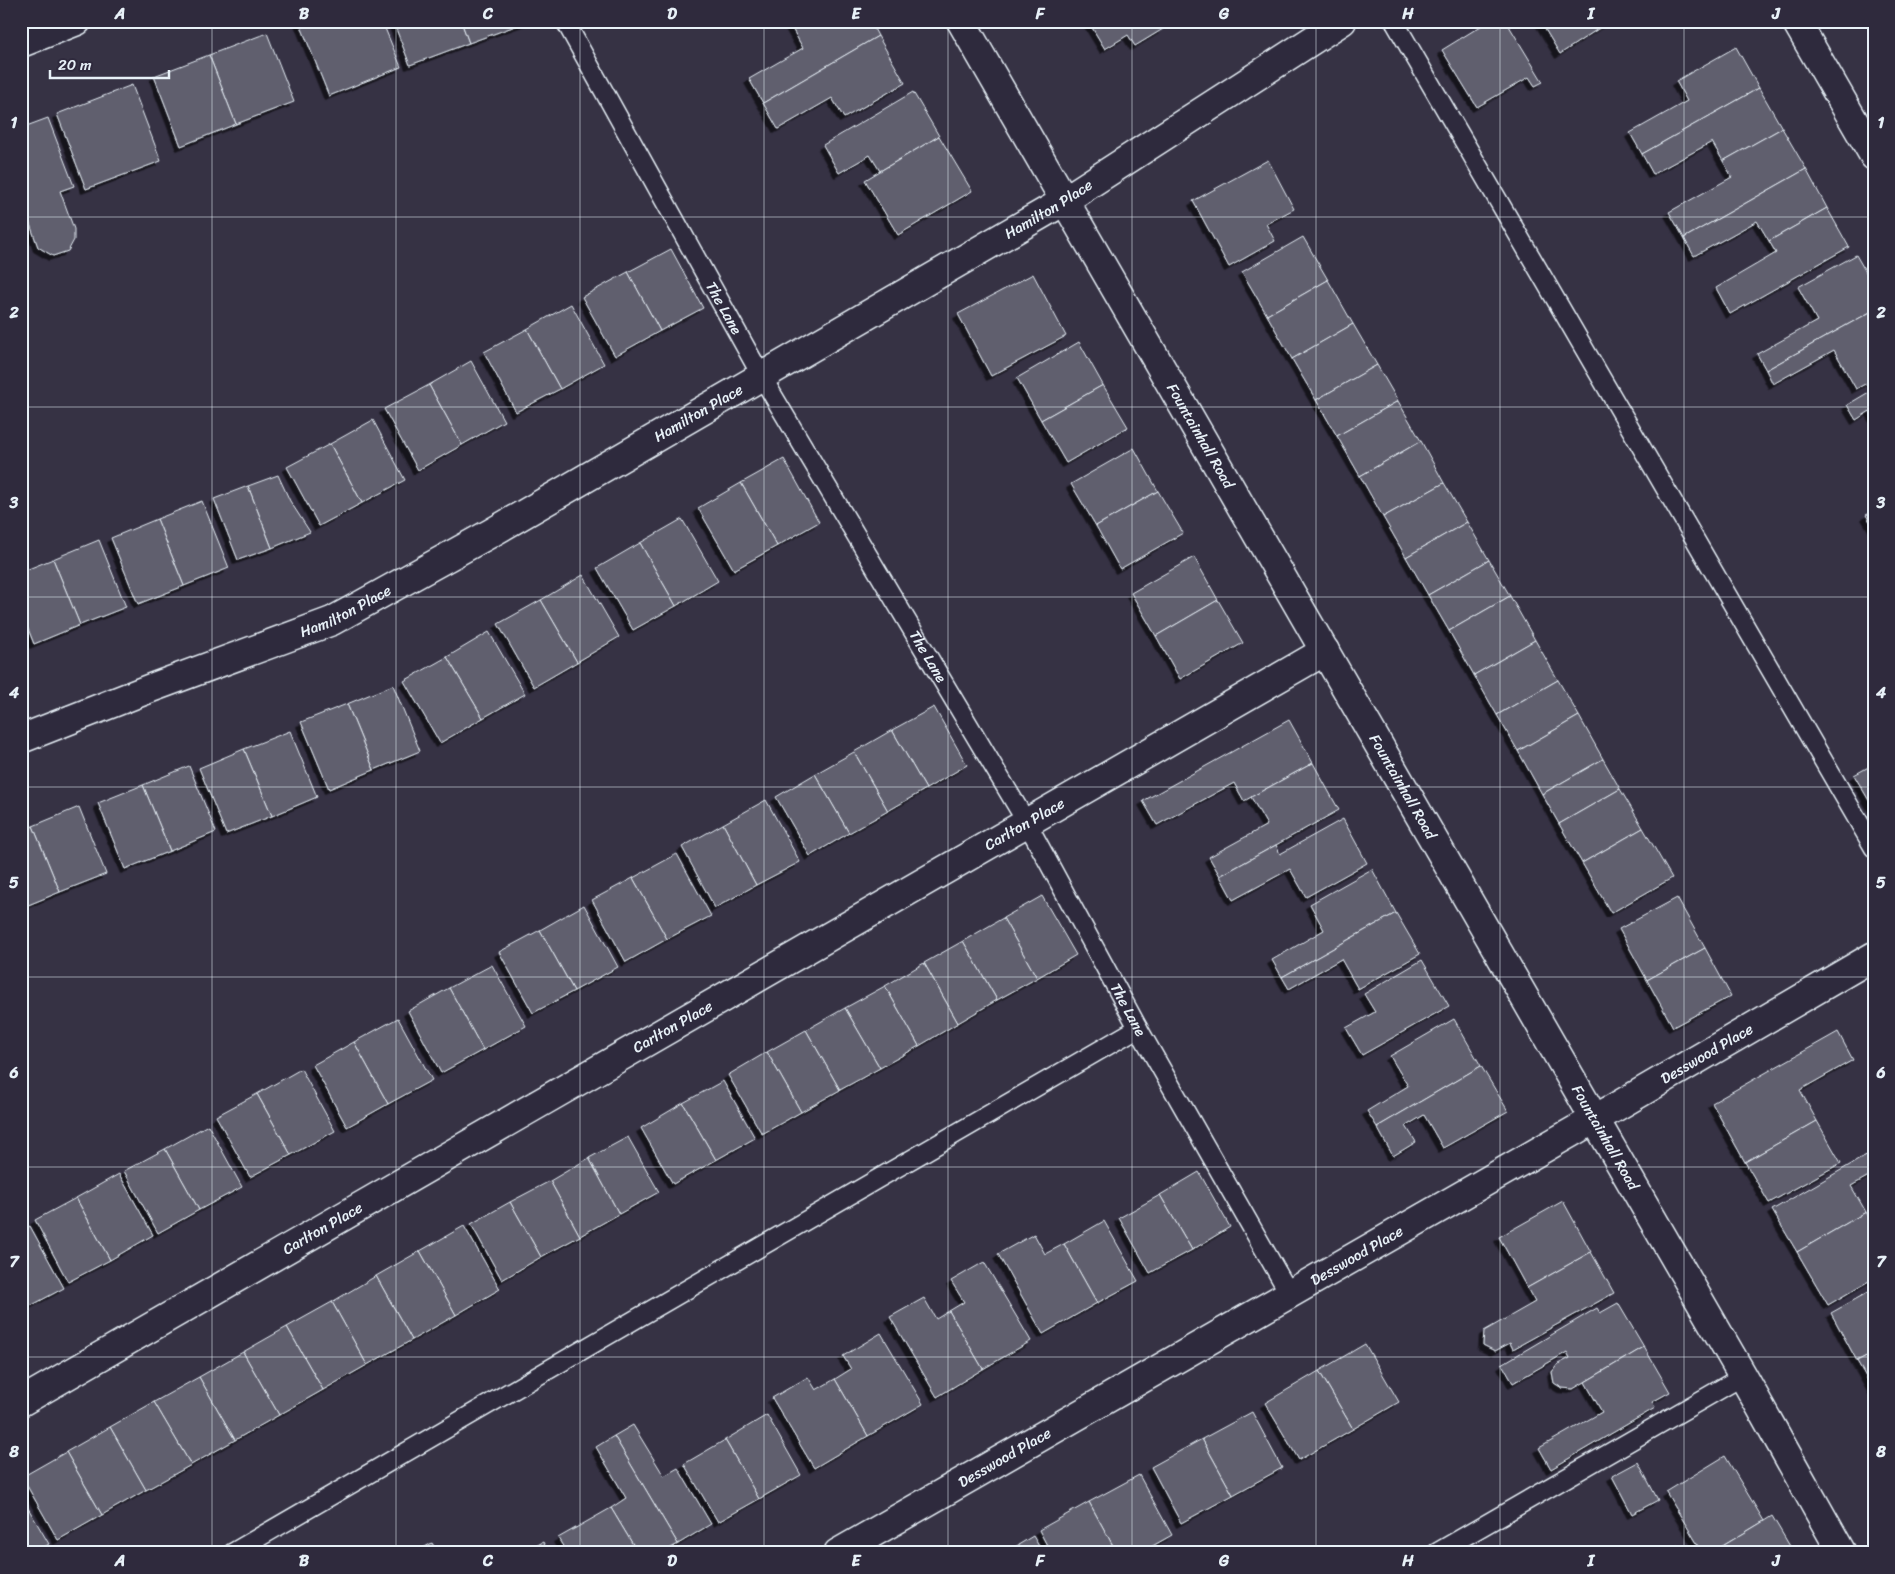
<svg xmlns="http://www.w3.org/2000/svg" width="1895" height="1574" font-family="Sriracha,sans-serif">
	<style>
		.building { fill: #605e6e; stroke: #e8f1f8; filter: url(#shadow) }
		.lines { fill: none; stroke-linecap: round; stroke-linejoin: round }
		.lane-casing { stroke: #e8f1f8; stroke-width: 21 }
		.street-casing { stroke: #e8f1f8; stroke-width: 31 }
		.secondary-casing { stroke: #e8f1f8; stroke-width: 31 }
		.lane { stroke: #2f2a3d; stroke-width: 18 }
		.street { stroke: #2f2a3d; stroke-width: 28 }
		.secondary { stroke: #2f2a3d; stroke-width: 28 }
		.grid { fill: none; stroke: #e8f1f8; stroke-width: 1; stroke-opacity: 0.55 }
		.labels { text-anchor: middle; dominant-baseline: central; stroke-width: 4; stroke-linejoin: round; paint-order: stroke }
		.street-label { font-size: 15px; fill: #e8f1f8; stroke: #2f2a3d }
		.neatline { fill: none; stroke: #e8f1f8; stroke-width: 2 }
		.grid-label { font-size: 16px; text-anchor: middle; font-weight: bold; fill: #e8f1f8 }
	</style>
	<defs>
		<filter id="shadow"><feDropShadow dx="-4.5" dy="4.5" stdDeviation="0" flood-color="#0009"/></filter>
	</defs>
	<rect width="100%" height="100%" fill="#363244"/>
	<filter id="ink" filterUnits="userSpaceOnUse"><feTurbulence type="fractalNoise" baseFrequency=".02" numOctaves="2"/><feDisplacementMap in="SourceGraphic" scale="10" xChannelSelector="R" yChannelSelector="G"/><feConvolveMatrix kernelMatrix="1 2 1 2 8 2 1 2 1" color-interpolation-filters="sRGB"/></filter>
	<g filter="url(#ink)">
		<g class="building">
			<path d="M299,21h83l19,46 -72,29z"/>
			<path d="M393,21h68l8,22 -59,22z"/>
			<path d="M461,21h68l-60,22z"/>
			<path d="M793,21h77l8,15 -115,67 -14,-24 54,-31 -14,-25z"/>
			<path d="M1088,21h71l4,8 -28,17 -7,-11 -23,14z"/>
			<path d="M1489,21h17l37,61 -8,4 -6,-9 -52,30 -35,-57z"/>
			<path d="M1540,21h57l4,6 -41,27z"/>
			<path d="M1597,21h13l-9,6z"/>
			<path d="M267,33l27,69 -58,22 -27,-69z"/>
			<path d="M878,36l27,47 -61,35 -12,-20 -54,31 -15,-26z"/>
			<path d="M1736,47l23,41 -117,66 -12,-21 57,-32 -11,-20z"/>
			<path d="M209,55l27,69 -55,22 -27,-70z"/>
			<path d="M132,85l29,76 -75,28 -29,-75z"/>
			<path d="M1759,88l23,40 -59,33 -11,-19 -59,32 -11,-20z"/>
			<path d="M913,92l26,44 -59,35 -10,-16 -31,18 -16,-28z"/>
			<path d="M48,118l26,68 -14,5 14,38v11l-6,11 -15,5 -15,-9 -15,-43 -2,1v-77z"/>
			<path d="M1782,128l24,41 -122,69 -15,-26 63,-35 -9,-16z"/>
			<path d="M939,136l33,55 -74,44 -33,-55z"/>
			<path d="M1268,160l26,49 -28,15 9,17 -46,26 -36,-66z"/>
			<path d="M1806,169l21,39 -58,33 -12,-20 -63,35 -10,-18z"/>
			<path d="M1827,208l22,39 -119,67 -14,-26 60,-35 -7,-12z"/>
			<path d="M1303,237l25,43 -61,35 -25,-43z"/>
			<path d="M671,249l32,59 -43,23 -32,-59z"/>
			<path d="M1856,255l18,31v24l-108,60 -9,-16 60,-33 -19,-34z"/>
			<path d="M628,272l32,59 -45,25 -33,-59z"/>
			<path d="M1033,274l33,62 -75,40 -33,-62z"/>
			<path d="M1328,280l25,44 -61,35 -25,-44z"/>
			<path d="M571,304l33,60 -44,25 -33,-60z"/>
			<path d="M1874,310v69l-18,10 -22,-39 -61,34 -7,-14z"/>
			<path d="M1353,324l24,41 -61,35 -24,-41z"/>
			<path d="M527,329l33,60 -44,23 -32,-60z"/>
			<path d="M1079,342l24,43 -62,35 -24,-42z"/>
			<path d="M471,361l33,60 -42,24 -33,-60z"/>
			<path d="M1377,365l21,36 -61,35 -21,-36z"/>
			<path d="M429,385l33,60 -44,25 -34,-61z"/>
			<path d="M1103,385l25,42 -62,36 -25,-43z"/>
			<path d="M1874,389v29l-4,-7 -14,9 -9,-15z"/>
			<path d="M1398,401l23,40 -61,35 -23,-40z"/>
			<path d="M373,420l32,60 -43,23 -32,-59z"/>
			<path d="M1421,441l23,42 -61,34 -23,-41z"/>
			<path d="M330,444l32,59 -43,23 -32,-59z"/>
			<path d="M1134,448l24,43 -62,35 -25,-42z"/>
			<path d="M784,459l35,63 -42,24 -36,-63z"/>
			<path d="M278,475l12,26 20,31 -38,16 -24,-62z"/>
			<path d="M741,483l36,63 -43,24 -36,-62z"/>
			<path d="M1444,483l23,39 -61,35 -23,-40z"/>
			<path d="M248,486l24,62 -34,12 -24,-61z"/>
			<path d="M1158,491l25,42 -63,36 -24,-43z"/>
			<path d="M202,501l27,67 -45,18 -27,-67z"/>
			<path d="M1874,511v17l-8,-13z"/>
			<path d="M157,519l27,67 -46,18 -27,-66z"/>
			<path d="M682,519l36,62 -42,25 -36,-63z"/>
			<path d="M1467,522l22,38 -61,35 -22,-38z"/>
			<path d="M99,540l27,67 -46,18 -27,-66z"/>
			<path d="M640,543l36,63 -43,24 -36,-62z"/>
			<path d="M1194,557l24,43 -62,36 -25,-43z"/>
			<path d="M53,559l27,66 -46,19 -13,-33v-39z"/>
			<path d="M1489,560l21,36 -61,35 -21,-36z"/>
			<path d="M583,575l36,62 -42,25 -36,-62z"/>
			<path d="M1510,596l25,44 -61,35 -25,-44z"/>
			<path d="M541,600l36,62 -43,25 -36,-63z"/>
			<path d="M1218,600l25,43 -63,36 -24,-43z"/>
			<path d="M489,632l36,62 -42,24 -36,-61z"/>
			<path d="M1535,640l23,40 -61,35 -23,-40z"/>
			<path d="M447,657l36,61 -43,25 -36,-62z"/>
			<path d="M1558,680l21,36 -61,35 -21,-36z"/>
			<path d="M393,685l27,66 -46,19 -27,-66z"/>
			<path d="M347,704l27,66 -45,19 -28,-67z"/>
			<path d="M934,707l33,58 -41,24 -34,-59z"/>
			<path d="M1579,716l24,43 -61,35 -24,-43z"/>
			<path d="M1289,720l24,43 -69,38 -10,-18 -77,42 -14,-24z"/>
			<path d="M892,730l34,59 -38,22 -34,-59z"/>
			<path d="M290,731l27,66 -45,19 -28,-67z"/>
			<path d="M244,749l28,67 -46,18 -27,-66z"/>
			<path d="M854,752l34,59 -39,22 -34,-59z"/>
			<path d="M1603,759l17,30 -61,35 -17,-30z"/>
			<path d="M1313,763l26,47 -119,66 -11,-19 58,-32 -16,-28z"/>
			<path d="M1874,764v45l-20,-34z"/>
			<path d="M189,766l27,66 -46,19 -27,-66z"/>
			<path d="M815,774l34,59 -39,23 -34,-59z"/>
			<path d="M143,785l27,66 -45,18 -27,-66z"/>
			<path d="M1620,789l23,39 -61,35 -23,-39z"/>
			<path d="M766,800l34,62 -44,23 -33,-61z"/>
			<path d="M79,807l27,67 -46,18 -27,-66z"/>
			<path d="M1343,819l24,44 -61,34 -16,-28 -57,31 -13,-24 56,-31 4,9z"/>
			<path d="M723,824l33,61 -41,23 -33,-61z"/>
			<path d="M33,826l27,66 -39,16v-77z"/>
			<path d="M1643,828l29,50 -61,35 -29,-50z"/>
			<path d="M677,854l34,62 -44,23 -34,-61z"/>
			<path d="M1372,869l24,44 -114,64 -10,-17 52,-30 -14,-26z"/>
			<path d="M633,878l34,61 -41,23 -34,-62z"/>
			<path d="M1042,896l34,59 -39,23 -34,-60z"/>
			<path d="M1677,898l28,50 -58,32 -28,-51z"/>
			<path d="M584,905l34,62 -44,24 -34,-61z"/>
			<path d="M1396,913l24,41 -62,35 -17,-30 -52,30 -7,-12z"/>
			<path d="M1003,918l34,60 -40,22 -34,-59z"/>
			<path d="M540,930l34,61 -41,22 -34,-61z"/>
			<path d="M963,941l34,59 -39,23 -34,-60z"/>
			<path d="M1705,948l26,48 -58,31 -26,-47z"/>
			<path d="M1422,960l27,46 -87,49 -16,-27 29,-16 -11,-18z"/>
			<path d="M924,963l34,60 -39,23 -34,-60z"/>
			<path d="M492,965l34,61 -43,24 -34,-62z"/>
			<path d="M885,986l34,60 -39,22 -35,-60z"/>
			<path d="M449,988l34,62 -42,23 -33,-62z"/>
			<path d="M845,1008l35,60 -40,22 -34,-60z"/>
			<path d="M398,1018l34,62 -44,24 -34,-62z"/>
			<path d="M1454,1019l27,47 -104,61 -10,-16 41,-25 -18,-30z"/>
			<path d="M806,1030l34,60 -39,22 -34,-60z"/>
			<path d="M1838,1032l15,28 -53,30 17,31 -72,41 -33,-59z"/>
			<path d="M354,1042l34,62 -41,23 -34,-62z"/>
			<path d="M767,1052l34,60 -39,22 -34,-59z"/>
			<path d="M1481,1066l27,45 -65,37 -19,-33 -18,11 10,16 -23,14 -16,-29z"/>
			<path d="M301,1069l34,62 -44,24 -34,-61z"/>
			<path d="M723,1081l32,57 -39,22 -33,-57z"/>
			<path d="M257,1094l34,61 -41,22 -34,-61z"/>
			<path d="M683,1103l33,57 -43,24 -32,-56z"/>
			<path d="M1817,1121l24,42 -72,40 -24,-41z"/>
			<path d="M208,1125l34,62 -43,23 -34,-61z"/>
			<path d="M628,1137l31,55 -40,22 -30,-56z"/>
			<path d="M165,1149l34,61 -41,23 -34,-62z"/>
			<path d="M1874,1151v22l-23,13 15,26 -69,40 -25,-42z"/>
			<path d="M589,1158l30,56 -39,22 -30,-55z"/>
			<path d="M1199,1172l31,55 -38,23 -32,-55z"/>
			<path d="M119,1174l34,61 -43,25 -34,-62z"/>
			<path d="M550,1181l30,55 -39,21 -31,-55z"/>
			<path d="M1160,1195l32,55 -42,23 -31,-55z"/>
			<path d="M76,1198l34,62 -42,22 -33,-62z"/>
			<path d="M1563,1201l28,51 -64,36 -28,-51z"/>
			<path d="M510,1202l31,55 -39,23 -31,-56z"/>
			<path d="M1866,1212l8,13v53l-46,27 -31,-53z"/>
			<path d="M1104,1221l34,60 -41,22 -33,-59z"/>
			<path d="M30,1226l34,62 -43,23v-80z"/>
			<path d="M464,1226l36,63 -44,26 -36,-64z"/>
			<path d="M1034,1234l11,20 19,-10 33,59 -54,31 -45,-80z"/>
			<path d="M420,1251l36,64 -44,25 -36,-64z"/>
			<path d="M1591,1252l23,41 -101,56 -3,-6 -15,8 -12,-6 1,-14 51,-29 -8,-14z"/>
			<path d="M984,1262l47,79 -48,28 -34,-58 15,-9 -13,-21z"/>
			<path d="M376,1276l36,64 -45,25 -35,-63z"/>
			<path d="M1874,1289v63l-17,9 -26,-48z"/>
			<path d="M924,1298l12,21 13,-8 34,58 -46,28 -47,-80z"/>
			<path d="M332,1302l35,63 -44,25 -36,-63z"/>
			<path d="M1618,1303l26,44 -71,42 -11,-1 -8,-5 -2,-11 6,-8 12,-6 -3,-6 -54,31 -11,-19 95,-56 3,5z"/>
			<path d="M287,1327l36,63 -44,25 -36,-63z"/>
			<path d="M881,1333l42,71 -55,32 -33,-57 16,-10 -8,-13z"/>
			<path d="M1365,1344l34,58 -46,27 -34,-58z"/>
			<path d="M1644,1347l26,45 -18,10 3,6 -104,61 -12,-21 63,-36 -17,-30z"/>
			<path d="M243,1352l36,63 -44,25 -36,-63z"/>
			<path d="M1874,1352v39l-17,-30z"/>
			<path d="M1319,1371l34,58 -54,31 -34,-57z"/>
			<path d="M199,1377l36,63 -44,25 -37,-63z"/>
			<path d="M808,1377l8,13 19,-11 33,57 -54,32 -42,-70z"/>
			<path d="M154,1402l37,63 -45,25 -36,-63z"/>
			<path d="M1252,1412l30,56 -49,27 -31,-56z"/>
			<path d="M767,1415l34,60 -42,24 -34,-59z"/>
			<path d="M633,1425l31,51 14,-8 33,56 -33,20 -64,-108z"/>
			<path d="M110,1427l36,63 -44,25 -36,-63z"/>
			<path d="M614,1436l64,108 -16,9h-24l-27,-45 15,-10 -30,-51z"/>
			<path d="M1202,1439l31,56 -52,28 -30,-56z"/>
			<path d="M725,1440l34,59 -41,23 -34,-58z"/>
			<path d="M66,1452l36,63 -44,25 -36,-63z"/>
			<path d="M1725,1456l39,65 -53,32h-8l-37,-61z"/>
			<path d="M1638,1462l20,38 -26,14 -20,-38z"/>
			<path d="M1139,1475l33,60 -32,18h-23l-28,-51z"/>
			<path d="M21,1496l28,48 -15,9h-13z"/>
			<path d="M1089,1502l28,51h-66l-12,-23z"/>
			<path d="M611,1508l27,45h-71l-9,-15z"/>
			<path d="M1772,1516l22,37h-83l53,-32z"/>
			<path d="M1033,1536l10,17h-38z"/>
			<path d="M543,1542l6,11h-26z"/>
			<path d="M432,1543l6,10h-24z"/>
			<path d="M1678,1545l4,8h-17z"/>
		</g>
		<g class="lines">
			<defs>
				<g id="lane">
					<path id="s1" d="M565,21l197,356 265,446 111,205 151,265"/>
					<path d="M1394,21l480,827"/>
					<path d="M232,1553l906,-525"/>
					<path d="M1436,1553l307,-177"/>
				</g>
				<g id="street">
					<path d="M1796,21l78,135"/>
					<path id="s2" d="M21,739l130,-51 181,-67 159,-88 563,-326 288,-186"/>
					<path id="s3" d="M21,1402l1304,-751"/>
					<path id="s4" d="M838,1553l776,-445 260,-152"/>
				</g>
				<g id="secondary">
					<path id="s5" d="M961,21l782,1355 99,177"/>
					<path d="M21,43l56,-22"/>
				</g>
			</defs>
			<use href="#lane" class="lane-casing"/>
			<use href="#street" class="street-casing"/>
			<use href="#secondary" class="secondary-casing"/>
			<use href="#lane" class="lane"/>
			<use href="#street" class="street"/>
			<use href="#secondary" class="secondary"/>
		</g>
	</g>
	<path class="grid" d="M212,21v1532M396,21v1532M580,21v1532M764,21v1532M948,21v1532M1132,21v1532M1316,21v1532M1500,21v1532M1684,21v1532M21,217h1853M21,407h1853M21,597h1853M21,787h1853M21,977h1853M21,1167h1853M21,1357h1853"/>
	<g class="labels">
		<g class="street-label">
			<text stroke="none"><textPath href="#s2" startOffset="1159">Hamilton Place</textPath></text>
			<text stroke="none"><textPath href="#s1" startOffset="328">The Lane</textPath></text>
			<text stroke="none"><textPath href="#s2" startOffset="754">Hamilton Place</textPath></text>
			<text stroke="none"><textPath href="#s5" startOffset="479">Fountainhall Road</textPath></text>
			<text stroke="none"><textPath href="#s2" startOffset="349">Hamilton Place</textPath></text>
			<text stroke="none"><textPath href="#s1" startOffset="732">The Lane</textPath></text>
			<text stroke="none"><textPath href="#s5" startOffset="884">Fountainhall Road</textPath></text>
			<text stroke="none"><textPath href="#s3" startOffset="1158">Carlton Place</textPath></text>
			<text stroke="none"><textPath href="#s1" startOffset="1138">The Lane</textPath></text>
			<text stroke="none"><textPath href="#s3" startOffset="752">Carlton Place</textPath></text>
			<text stroke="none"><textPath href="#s4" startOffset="1002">Desswood Place</textPath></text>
			<text stroke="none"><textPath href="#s5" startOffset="1289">Fountainhall Road</textPath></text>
			<text stroke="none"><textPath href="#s3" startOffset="348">Carlton Place</textPath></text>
			<text stroke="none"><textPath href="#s4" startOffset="598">Desswood Place</textPath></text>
			<text stroke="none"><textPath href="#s4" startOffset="192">Desswood Place</textPath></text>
		</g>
	</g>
	<rect width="1895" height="1574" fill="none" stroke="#2f2a3d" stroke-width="55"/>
	<path d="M50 70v8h119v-8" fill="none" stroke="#e8f1f8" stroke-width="2.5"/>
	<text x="58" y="70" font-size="15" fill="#e8f1f8" stroke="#2f2a3d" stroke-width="4" paint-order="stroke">20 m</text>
	<rect x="28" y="28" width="1840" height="1518" class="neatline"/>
	<g class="grid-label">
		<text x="120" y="19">A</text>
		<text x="304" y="19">B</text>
		<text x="488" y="19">C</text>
		<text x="672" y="19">D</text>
		<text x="856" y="19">E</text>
		<text x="1040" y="19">F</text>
		<text x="1224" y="19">G</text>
		<text x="1408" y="19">H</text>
		<text x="1591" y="19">I</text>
		<text x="1776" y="19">J</text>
		<text x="14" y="128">1</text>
		<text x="1881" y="128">1</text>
		<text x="14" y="318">2</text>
		<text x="1881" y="318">2</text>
		<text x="14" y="508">3</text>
		<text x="1881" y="508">3</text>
		<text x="14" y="698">4</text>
		<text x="1881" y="698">4</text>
		<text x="14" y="888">5</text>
		<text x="1881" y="888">5</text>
		<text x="14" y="1078">6</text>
		<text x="1881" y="1078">6</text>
		<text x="14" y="1267">7</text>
		<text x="1881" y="1267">7</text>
		<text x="14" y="1457">8</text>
		<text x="1881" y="1457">8</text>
		<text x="120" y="1566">A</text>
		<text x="304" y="1566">B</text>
		<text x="488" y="1566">C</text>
		<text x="672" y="1566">D</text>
		<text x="856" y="1566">E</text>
		<text x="1040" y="1566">F</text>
		<text x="1224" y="1566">G</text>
		<text x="1408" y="1566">H</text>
		<text x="1591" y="1566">I</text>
		<text x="1776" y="1566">J</text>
	</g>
</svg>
